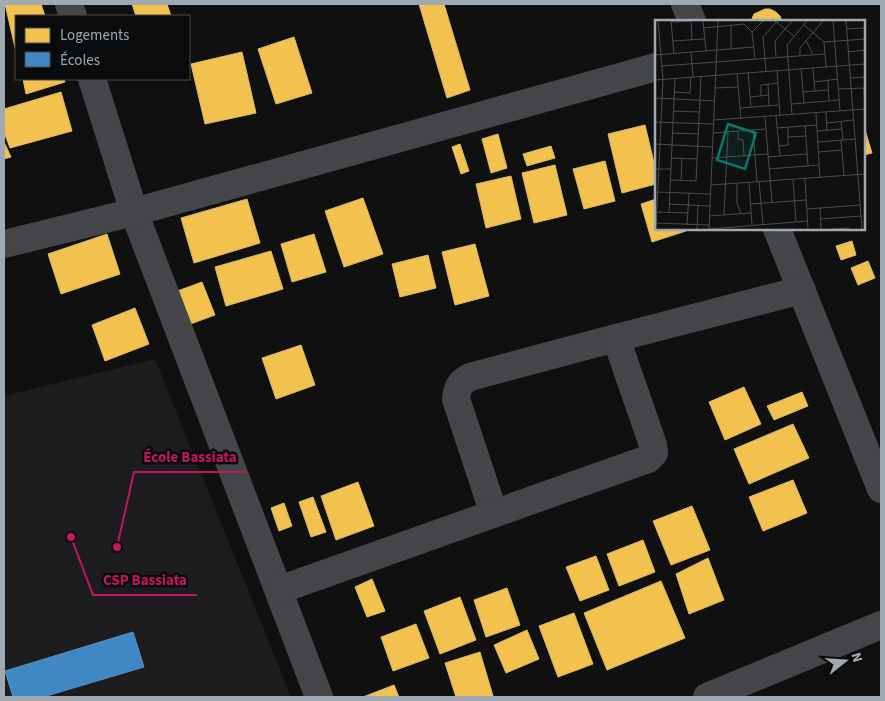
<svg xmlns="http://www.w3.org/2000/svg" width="885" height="701" font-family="'Source Sans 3',sans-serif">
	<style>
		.built { fill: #1d1d1f }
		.homes { fill: #f2c14e; stroke: #d9ba6c }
		.schools { fill: #3f88c5; stroke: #5c92bf }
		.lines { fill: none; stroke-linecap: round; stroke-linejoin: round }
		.street { stroke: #444649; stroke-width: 28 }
		.inset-road { fill: none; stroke: #4a4d51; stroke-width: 1 }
		.view { fill: #0f766e; fill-opacity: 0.15; stroke: #0f766e; stroke-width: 2.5 }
		.inset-edge { fill: none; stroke: #a0a8b2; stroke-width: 2.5 }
		.leader { fill: none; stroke: #c2185b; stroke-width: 2 }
		.callout-dot { fill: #c2185b; stroke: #0a0b0c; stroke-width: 2 }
		.callout-label { font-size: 15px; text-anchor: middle; font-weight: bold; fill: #c2185b; stroke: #0a0b0c; stroke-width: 5; stroke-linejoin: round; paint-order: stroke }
	</style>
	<rect width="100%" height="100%" fill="#101010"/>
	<path class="built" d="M155,359l136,338h-287v-301z"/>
	<g class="homes">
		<path d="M5,4h36l4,12h-29v36z"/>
		<path d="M132,4h35l4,12h-35z"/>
		<path d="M419,4h25l26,86 -23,8z"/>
		<path d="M765,9h5l6,3 4,4 2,5h-31l3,-7z"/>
		<path d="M294,37l18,56 -36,11 -18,-55z"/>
		<path d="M242,52l14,61 -51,11 -14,-60z"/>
		<path d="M23,79h41l1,3 -39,12z"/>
		<path d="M61,92l11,39 -62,17 -6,-16v-23z"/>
		<path d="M645,125l11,46v13l-34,9 -14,-59z"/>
		<path d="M864,127l8,26 -8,2z"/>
		<path d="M498,134l9,34 -16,5 -9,-34z"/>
		<path d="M4,142l7,15 -7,2z"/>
		<path d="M460,144l9,27 -8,3 -9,-27z"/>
		<path d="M551,146l4,12 -28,8 -4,-12z"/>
		<path d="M605,161l10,40 -31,8 -11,-40z"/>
		<path d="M555,165l12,50 -33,8 -12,-50z"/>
		<path d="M511,176l10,43 -35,9 -10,-44z"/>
		<path d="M363,198l20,56 -39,13 -19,-56z"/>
		<path d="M247,199l13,44 -66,20 -13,-45z"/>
		<path d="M656,199v30h29l1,2 -34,11 -11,-38z"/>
		<path d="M107,234l13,40 -59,20 -13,-40z"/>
		<path d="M314,234l12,38 -34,10 -11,-38z"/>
		<path d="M852,241l4,14 -15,5 -5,-14z"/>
		<path d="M475,244l14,52 -34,9 -13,-53z"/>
		<path d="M271,251l12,38 -57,17 -11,-39z"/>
		<path d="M428,255l8,33 -36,9 -8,-33z"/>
		<path d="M868,261l7,17 -17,7 -7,-17z"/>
		<path d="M202,282l13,33 -30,11 -13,-33z"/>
		<path d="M135,308l14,36 -44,17 -13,-36z"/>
		<path d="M301,345l14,40 -39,14 -14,-41z"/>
		<path d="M744,387l17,37 -36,16 -16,-38z"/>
		<path d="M802,392l6,14 -34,14 -7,-14z"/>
		<path d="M793,424l16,34 -60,26 -15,-35z"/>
		<path d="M793,480l14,33 -44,18 -14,-34z"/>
		<path d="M358,482l16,44 -38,14 -15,-44z"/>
		<path d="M313,497l13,35 -15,5 -12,-35z"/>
		<path d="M284,503l8,23 -13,5 -8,-23z"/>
		<path d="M692,506l18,44 -39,15 -18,-44z"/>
		<path d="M643,540l12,32 -36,14 -12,-32z"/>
		<path d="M596,556l13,34 -29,11 -14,-34z"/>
		<path d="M708,558l16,42 -35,14 -13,-40z"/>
		<path d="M372,579l13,32 -18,6 -12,-30z"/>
		<path d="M661,581l24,57 -78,32 -23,-57z"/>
		<path d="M507,588l13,37 -34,12 -12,-37z"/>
		<path d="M460,597l16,43 -36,14 -16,-43z"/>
		<path d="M574,613l19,51 -35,13 -19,-51z"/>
		<path d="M416,624l13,34 -36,13 -12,-34z"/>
		<path d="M527,630l12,29 -33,14 -12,-28z"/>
		<path d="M480,652l13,44 -5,1h-32l-11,-34z"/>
		<path d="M394,685l5,12h-36z"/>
	</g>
	<path class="schools" d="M133,632l11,35 -101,30h-30l-8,-26z"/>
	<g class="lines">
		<g class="street">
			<path d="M69,4l4,12"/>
			<path d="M685,4l7,17"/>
			<path d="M92,79l42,133 185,485"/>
			<path d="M777,229l104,260"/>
			<path d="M4,244l130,-32 522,-145"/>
			<path d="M494,514l-38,-115c1,-11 4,-17 14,-22l146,-39"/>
			<path d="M279,590l369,-131 6,-6 -1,-8 -37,-107 186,-48"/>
			<path d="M707,697l174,-72"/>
		</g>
	</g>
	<g transform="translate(655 20)">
		<rect width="210" height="210" fill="#101010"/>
		<path class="inset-road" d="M16,1l3,33M48,1l3,30M120,1l19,15M178,1l7,90M191,1l16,208M16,2l20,-1 1,19M76,5v24M149,5l20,17M48,8l41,-4 8,8 3,27M191,9l19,-1M97,12l11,-11M151,20l7,15M18,21l31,-2M36,32l2,25M193,32l17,-2M0,35l99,-8M145,36v-8l23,-27M121,37l-1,-16 17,-20M7,46l163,-12M171,47l-2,-25 41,-3M146,48l3,35M158,48l2,23M122,50l3,46M111,51l-3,-34 14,-16M93,52l3,35M82,53l4,46M195,58l15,-1M0,60l210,-16M173,60l1,20M159,62l24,-3M113,64l1,21M60,68l23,-1M209,68l1,19M183,69l27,-1M19,72l16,1 1,-16M148,72l26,-2M106,76v-11l17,-2M95,77l19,-2M0,78l60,3M137,84l47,-4M85,88l39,-3M18,91l27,1M171,92l1,19M161,93l4,65M137,95l-5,-70 20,-24M121,96l4,40M110,97l7,86M59,100l151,-11M186,101l2,19M0,102l58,2M172,103l26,-3M150,106l3,40M122,108l40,-3M98,110l4,52M83,111v8l5,1 1,16M162,111l25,-2M17,113l27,1M58,113l52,-4M133,117l18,-1M186,120l3,36M163,122l37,-3M0,124l57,3M124,126l9,-1v-18M164,132l23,-2M113,137l39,-3M16,138l26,1M57,138l56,-4M0,149h16M114,149l50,-4M150,159l3,50M15,160l26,1 5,-105M26,160l1,-22M138,160l3,42M104,162l4,42M94,163l3,42M82,164v19l4,11M56,165l154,-11M2,172l53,2M14,184l41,2M96,184l55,-4M165,188l1,21M152,189l53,-4M2,192l31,1M14,192l6,-134M69,195l4,-83M54,196l42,-3M165,199l41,-3M0,203l54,2M32,205l2,-32M1,209l7,-150 -5,-58M42,209l1,-24M54,209l9,-208M54,209l99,-8M176,209l18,-1"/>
		<path class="view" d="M73,104l28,9 -11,36 -28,-9z"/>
		<rect width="210" height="210" class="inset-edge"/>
	</g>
	<path class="leader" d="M117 547L134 472H247M71 537L93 595H197"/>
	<g class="callout-dot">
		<circle cx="117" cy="547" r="5"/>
		<circle cx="71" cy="537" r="5"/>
	</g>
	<g class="callout-label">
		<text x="190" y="462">École Bassiata</text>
		<text x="145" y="585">CSP Bassiata</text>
	</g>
	<rect width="885" height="701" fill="none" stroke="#a0a8b2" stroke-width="10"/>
	<rect x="15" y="15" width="175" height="65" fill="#0a0b0c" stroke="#464a4e"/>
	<rect x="25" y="28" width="25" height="15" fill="#f2c14e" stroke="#464a4e"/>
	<text x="60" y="40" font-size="15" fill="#a0a8b2">Logements</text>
	<rect x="25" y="52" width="25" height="15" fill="#3f88c5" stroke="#464a4e"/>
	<text x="60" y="65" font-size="15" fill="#a0a8b2">Écoles</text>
	<g transform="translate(845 661) rotate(73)" stroke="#0a0b0c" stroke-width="4" paint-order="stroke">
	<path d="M0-4L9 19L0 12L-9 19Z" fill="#a0a8b2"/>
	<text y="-8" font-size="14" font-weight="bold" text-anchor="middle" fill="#a0a8b2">N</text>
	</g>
</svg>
